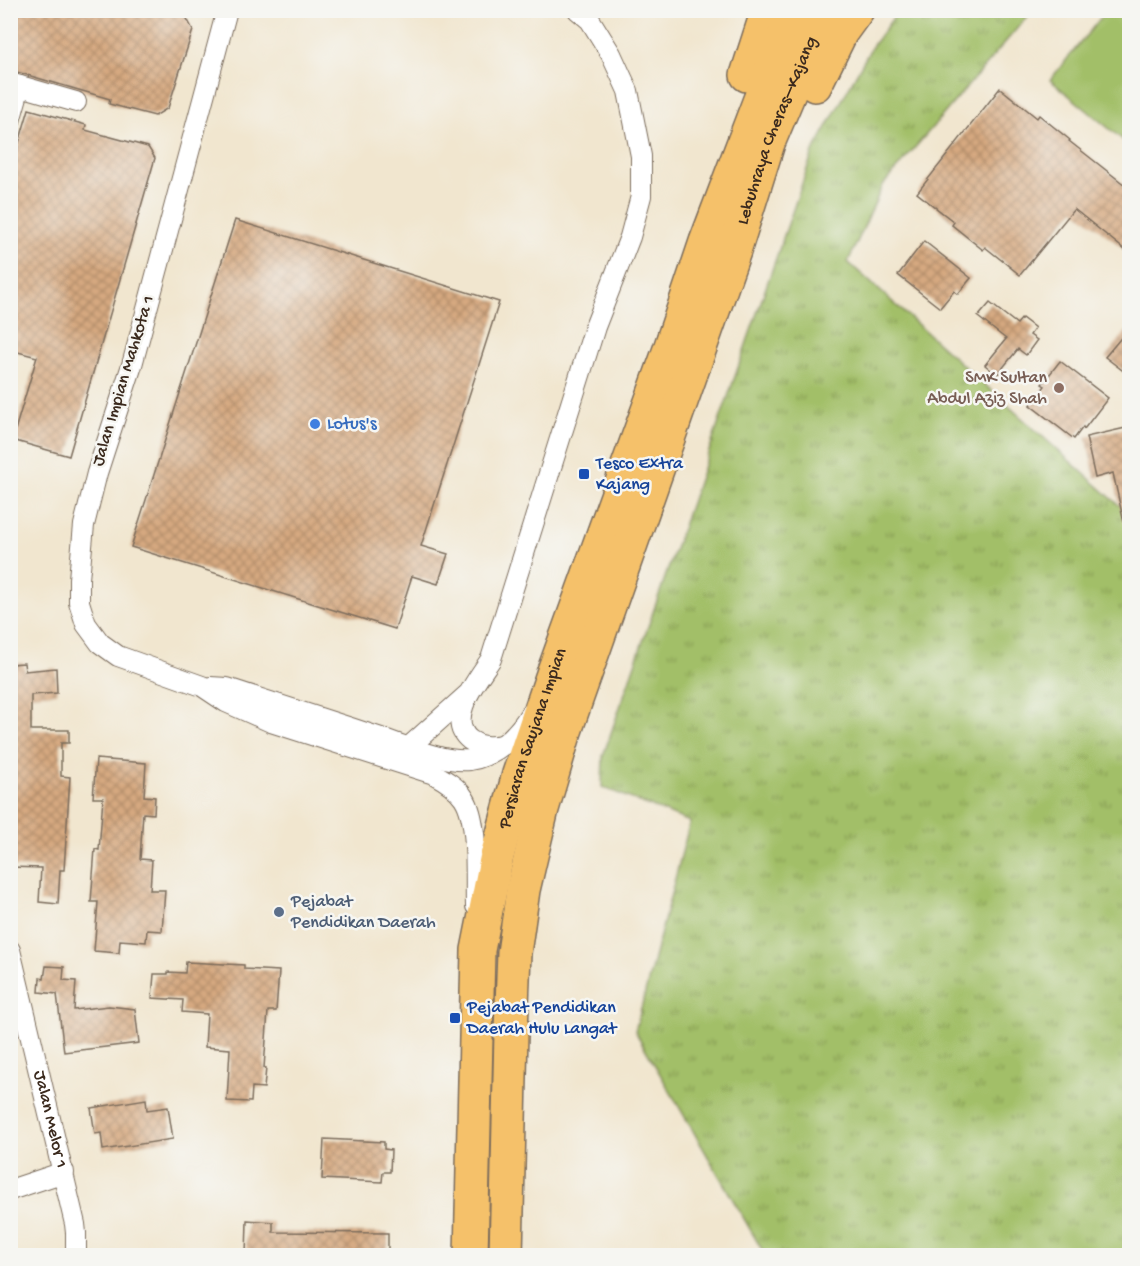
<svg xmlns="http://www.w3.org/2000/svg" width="1140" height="1266" font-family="'Gochi Hand',sans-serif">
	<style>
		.grass { fill: url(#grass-tufts); stroke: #6e7442; stroke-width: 1.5 }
		.pitch { fill: #a2bf67; stroke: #6e7442; stroke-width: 1.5 }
		.building { fill: url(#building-cross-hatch) }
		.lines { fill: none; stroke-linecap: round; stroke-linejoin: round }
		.street-casing { stroke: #7b6c5c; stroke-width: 22 }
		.highway-casing { stroke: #7b6c5c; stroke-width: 36 }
		.street { stroke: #fff; stroke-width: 20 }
		.highway { stroke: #f5c16b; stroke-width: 33 }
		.education-dot { fill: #8d6e63; stroke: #f6f6f2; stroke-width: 2 }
		.shop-dot { fill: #3f7fe0; stroke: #f6f6f2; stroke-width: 2 }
		.transit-dot { fill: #1a4fb4; stroke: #f6f6f2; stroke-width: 2 }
		.service-dot { fill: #5c6f8a; stroke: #f6f6f2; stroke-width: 2 }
		.labels { text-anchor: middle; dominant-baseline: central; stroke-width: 5; stroke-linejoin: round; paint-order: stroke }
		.street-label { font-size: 18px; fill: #3b2a1e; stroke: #f6f6f2 }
		.education-label { font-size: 18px; fill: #785e54; stroke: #f6f6f2; text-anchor: end }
		.shop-label { font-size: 18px; fill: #366cbe; stroke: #f6f6f2; text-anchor: start }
		.transit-label { font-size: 18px; fill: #164399; stroke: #f6f6f2; text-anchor: start }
		.service-label { font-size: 18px; fill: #4e5e75; stroke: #f6f6f2; text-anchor: start }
	</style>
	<defs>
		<pattern id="grass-tufts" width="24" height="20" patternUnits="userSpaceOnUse" patternTransform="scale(1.5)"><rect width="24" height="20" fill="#a2bf67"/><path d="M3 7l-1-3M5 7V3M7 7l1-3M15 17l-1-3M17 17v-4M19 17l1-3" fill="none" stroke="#859b54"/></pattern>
		<pattern id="building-cross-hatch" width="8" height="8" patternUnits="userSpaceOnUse" patternTransform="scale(1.5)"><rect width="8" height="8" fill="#d6a980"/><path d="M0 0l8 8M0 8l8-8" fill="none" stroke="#af8a68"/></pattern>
	</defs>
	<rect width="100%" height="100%" fill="#f6f6f2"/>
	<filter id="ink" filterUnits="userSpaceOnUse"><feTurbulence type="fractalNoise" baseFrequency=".0167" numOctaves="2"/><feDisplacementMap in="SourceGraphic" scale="12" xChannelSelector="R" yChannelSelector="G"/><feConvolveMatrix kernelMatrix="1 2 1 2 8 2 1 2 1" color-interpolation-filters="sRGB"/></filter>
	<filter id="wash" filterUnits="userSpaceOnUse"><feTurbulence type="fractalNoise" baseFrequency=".008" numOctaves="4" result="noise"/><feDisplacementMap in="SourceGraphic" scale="24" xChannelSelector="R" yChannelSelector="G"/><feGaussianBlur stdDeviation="1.35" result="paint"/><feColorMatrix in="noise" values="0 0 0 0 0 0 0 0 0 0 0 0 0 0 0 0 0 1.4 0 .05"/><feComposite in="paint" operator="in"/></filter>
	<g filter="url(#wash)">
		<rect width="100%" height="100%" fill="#f1e6cf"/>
		<path class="grass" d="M898,11h134l-149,174 -35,77 281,252v741h-364l-130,-224 55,-209 -88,-35 1,-31 210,-604 58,-104z"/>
		<path class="pitch" d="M1107,10l22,1v134l-79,-65z"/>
		<g id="blocks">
			<g class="building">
				<path d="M10,10h156l19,5 8,15 -25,78 -13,8 -46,-12 1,-5 -100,-29z"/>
				<path d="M1000,88l37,30 2,-3 31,25 -1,1 61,48v65l-56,-45 -54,66 -35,-28 -2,3 -31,-25 2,-3 -37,-29z"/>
				<path d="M29,109l57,16 -1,5 63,17 7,11 -86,298 -57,-16 25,-83 -27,-7v-177z"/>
				<path d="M235,220l264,82 -78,244 27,8 -10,30 -26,-8 -17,53 -264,-82z"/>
				<path d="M924,241l47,37 -13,16 -4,-3 -14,17 -42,-33z"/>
				<path d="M990,303l27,21 5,-6 13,10 -5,7 7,5 -11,15 -8,-6 -21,26 -12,-10 21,-26 -28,-22z"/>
				<path d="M1130,327v49l-25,-19z"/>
				<path d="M1060,361l48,37 -24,31 -1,-2 -9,12 -44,-34 15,-19 -3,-2z"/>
				<path d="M1130,427v96h-6l-11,-50 -18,5 -9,-41z"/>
				<path d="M24,663l1,8 31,-3 1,25 -26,2v35h38v13h-8v33l9,1 -6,93h-4l-2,34 -19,-2 2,-34 -31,-1v-54l4,-57h-4v-92z"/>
				<path d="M96,759l50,4 -2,33 11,1 -1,17 -11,-1 -3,46 12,1 -2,30h15l-3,41 -15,-1 -1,12 -26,-2 -1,13 -25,-2 4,-49h-7l4,-53 4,1 4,-52h-10z"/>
				<path d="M186,962l58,3v4l35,2 -3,40h-8l-4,57h2l-2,20 -12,-1 -1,15 -24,-1 3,-52 -25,-2 2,-33 -25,-2 1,-12 -31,-2 2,-24h14v-2l17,1z"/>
				<path d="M46,966l18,1 -1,13 13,1 -2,29 35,-4 26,3 4,34 -75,9 -7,-58 -18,-2 1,-14 4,1z"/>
				<path d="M146,1099l1,11 21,-3 5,32 -70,11 -2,-17 -6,1 -4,-26z"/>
				<path d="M324,1139l60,3v7l7,1 -1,22h-7l-1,10 -60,-3z"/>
				<path d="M247,1220l26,2v10l115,1v23h-142z"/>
			</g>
		</g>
	</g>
	<g filter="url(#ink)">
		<use href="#blocks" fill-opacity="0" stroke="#7b6c5c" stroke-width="1.5"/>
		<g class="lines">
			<defs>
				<g id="street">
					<path d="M227,10l-95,355 -35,108 -13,52 -5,54v23l7,22 14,19 18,13 84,30 24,16 45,20 163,52c11,6 23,13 30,24 15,23 11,79 12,108"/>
					<path d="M10,83l66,19"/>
					<path d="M10,121l10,-35"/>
					<path d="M210,687l17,1c52,17 103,33 154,50 24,8 64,25 89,22 25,-4 48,-25 60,-46"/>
					<path d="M502,745c-12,2 -22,2 -32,-5 -26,-20 8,-61 21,-81l104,-332 35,-90 11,-41v-40l-13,-65 -17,-37 -21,-34 -12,-10"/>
					<path d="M405,755l4,-8 58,-52"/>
					<path id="s1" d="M10,950l65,274 1,9v23"/>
					<path d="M10,1190l54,-18"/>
				</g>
				<g id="highway">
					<path d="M747,75l21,-65"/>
					<path d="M815,85l26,-53 16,-22"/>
					<path id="s2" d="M471,1256l7,-306 18,-90 23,-86 35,-103 115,-319 37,-110 88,-232"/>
					<path id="s3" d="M506,1256l5,-224 3,-79 9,-63 19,-81 23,-78 169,-480 34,-108 56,-133"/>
				</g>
			</defs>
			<use href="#street" class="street-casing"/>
			<use href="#highway" class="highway-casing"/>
			<use href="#street" class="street"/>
			<use href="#highway" class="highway"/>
		</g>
	</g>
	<circle class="education-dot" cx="1059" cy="388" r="6"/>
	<circle class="shop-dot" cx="315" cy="424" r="6"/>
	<g class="transit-dot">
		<rect x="578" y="468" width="12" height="12" rx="3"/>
		<rect x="449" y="1012" width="12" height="12" rx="3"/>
	</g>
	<circle class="service-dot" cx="279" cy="912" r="6"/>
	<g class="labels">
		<g class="street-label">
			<text stroke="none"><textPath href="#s3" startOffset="1168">Lebuhraya Cheras–Kajang</textPath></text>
			<text transform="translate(124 381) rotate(-73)">Jalan Impian Mahkota 1</text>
			<text stroke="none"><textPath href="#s2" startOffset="525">Persiaran Saujana Impian</textPath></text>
			<text stroke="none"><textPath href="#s1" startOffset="174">Jalan Melor 1</textPath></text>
		</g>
		<g class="education-label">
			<text x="1047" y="378">SMK Sultan<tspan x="1047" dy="21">Abdul Aziz Shah</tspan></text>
		</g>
		<g class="shop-label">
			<text x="327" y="424">Lotus's</text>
		</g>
		<g class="transit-label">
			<text x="596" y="464">Tesco Extra<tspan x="596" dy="21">Kajang</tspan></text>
			<text x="467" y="1008">Pejabat Pendidikan<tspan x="467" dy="21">Daerah Hulu Langat</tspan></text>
		</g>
		<g class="service-label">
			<text x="291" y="902">Pejabat<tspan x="291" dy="21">Pendidikan Daerah</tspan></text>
		</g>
	</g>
	<rect width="1140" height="1266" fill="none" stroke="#f6f6f2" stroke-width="36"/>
</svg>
